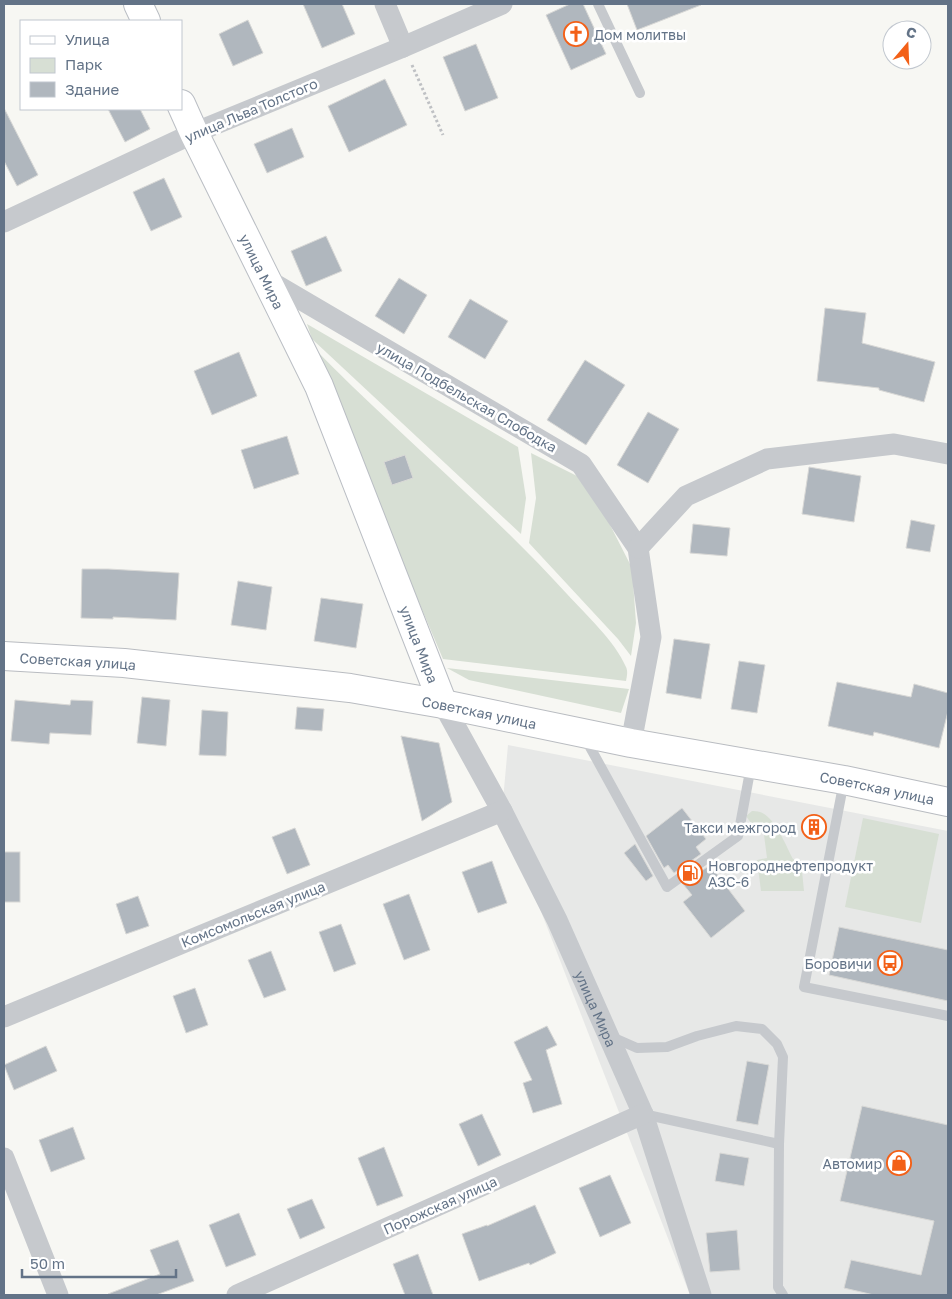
<svg xmlns="http://www.w3.org/2000/svg" width="952" height="1299" font-family="'Golos Text',sans-serif">
	<style>
		.built { fill: #e7e8e7 }
		.green { fill: #d7dfd4 }
		.building { fill: #b0b7be; stroke: #d8d8d6 }
		.lines { fill: none; stroke-linecap: round; stroke-linejoin: round }
		.secondary-casing { stroke: #babec4; stroke-width: 30 }
		.primary-casing { stroke: #b9bcc1; stroke-width: 30 }
		.path { stroke: #bfc1c4; stroke-width: 3; stroke-dasharray: 2.5 2.5; stroke-linecap: butt }
		.lane { stroke: #c6c9cd; stroke-width: 10 }
		.street { stroke: #c6c9cd; stroke-width: 21 }
		.secondary { stroke: #fff; stroke-width: 28 }
		.primary { stroke: #fff; stroke-width: 28 }
		.labels { text-anchor: middle; dominant-baseline: central; stroke-width: 5; stroke-linejoin: round; paint-order: stroke }
		.poi-label { font-size: 14px; fill: #637387; stroke: #fff; text-anchor: end }
		.street-label { font-size: 14px; fill: #637387; stroke: #fff }
	</style>
	<rect width="100%" height="100%" fill="#f7f7f3"/>
	<path class="built" d="M508,745l440,86v464h-258l-188,-484z"/>
	<g class="green">
		<path d="M307,324l211,123 8,51 -5,36 -209,-195z"/>
		<path d="M309,343c83,86 177,162 258,251 19,21 48,47 59,73 2,4 1,9 0,14l-183,-22z"/>
		<path d="M531,453l46,23 29,41 26,51 4,55 -5,33 -13,-17 -89,-96 7,-45z"/>
		<path d="M447,668l182,21 -8,24 -152,-33z"/>
		<path d="M752,811c2,0 5,0 8,1 15,5 26,34 33,47l8,2 3,30h-43l-4,-31 10,-2 -3,-23 -11,-9 -7,-10z"/>
		<path d="M863,818l76,16 -18,89 -76,-16z"/>
	</g>
	<g class="building">
		<path d="M303,4h39l13,30 -33,14z"/>
		<path d="M570,4h13l23,50 -35,16 -25,-55z"/>
		<path d="M627,4h74v1l-64,25z"/>
		<path d="M248,20l15,33 -30,13 -14,-32z"/>
		<path d="M476,44l22,54 -33,13 -22,-54z"/>
		<path d="M385,79l22,46 -58,27 -21,-46z"/>
		<path d="M4,108l34,67 -21,11 -13,-25z"/>
		<path d="M108,109h32l10,20 -25,13z"/>
		<path d="M292,128l12,29 -37,16 -13,-29z"/>
		<path d="M164,178l18,39 -31,14 -18,-39z"/>
		<path d="M326,236l16,35 -36,15 -15,-35z"/>
		<path d="M399,278l28,17 -23,39 -29,-18z"/>
		<path d="M470,299l38,22 -23,38 -37,-22z"/>
		<path d="M825,308l41,5 -4,30 73,19 -11,40 -45,-12v-2l-62,-7z"/>
		<path d="M239,352l18,44 -45,19 -18,-44z"/>
		<path d="M585,360l40,25 -39,60 -39,-25z"/>
		<path d="M648,412l31,17 -31,54 -31,-18z"/>
		<path d="M287,436l12,38 -45,15 -13,-39z"/>
		<path d="M405,455l8,23 -21,7 -8,-23z"/>
		<path d="M809,467l52,9 -7,46 -52,-8z"/>
		<path d="M911,520l24,5 -5,27 -24,-4z"/>
		<path d="M693,524l37,4 -3,28 -37,-3z"/>
		<path d="M82,569h26l71,4 -3,47 -63,-3v2l-32,-1z"/>
		<path d="M238,581l34,6 -6,43 -35,-5z"/>
		<path d="M321,598l42,6 -7,44 -42,-7z"/>
		<path d="M674,639l36,5 -9,55 -35,-6z"/>
		<path d="M739,661l26,4 -8,48 -26,-4z"/>
		<path d="M837,682l74,15 3,-13 34,9v18l-9,37 -65,-16 -1,4 -45,-10z"/>
		<path d="M142,697l28,3 -4,46 -29,-3z"/>
		<path d="M15,700l55,5 1,-5 22,1 -2,34 -41,-2 -1,11 -38,-3z"/>
		<path d="M297,707l27,2 -2,22 -27,-2z"/>
		<path d="M202,710l26,2 -2,44 -27,-1z"/>
		<path d="M401,736l38,7 13,59 -30,19z"/>
		<path d="M682,808l24,31 -10,8 5,7 -27,19 -6,-8 -4,3 -18,-32z"/>
		<path d="M295,828l15,37 -23,9 -15,-37z"/>
		<path d="M635,844l18,32 -7,5 -22,-28z"/>
		<rect x="4" y="852" width="16" height="50"/>
		<path d="M492,861l15,42 -29,10 -16,-41z"/>
		<path d="M710,865l35,46 -34,27 -28,-36 9,-7 -9,-11z"/>
		<path d="M409,894l21,56 -26,10 -21,-56z"/>
		<path d="M138,896l11,30 -23,8 -10,-30z"/>
		<path d="M341,924l15,40 -22,8 -15,-40z"/>
		<path d="M839,927l109,23v51l-119,-26z"/>
		<path d="M271,951l15,39 -22,8 -16,-38z"/>
		<path d="M195,988l13,37 -22,8 -13,-37z"/>
		<path d="M547,1026l10,19 -11,5 16,54 -29,9 -10,-30 9,-3 -18,-38z"/>
		<path d="M46,1046l11,25 -43,19 -10,-25z"/>
		<path d="M747,1061l22,4 -11,60 -22,-4z"/>
		<path d="M862,1106l86,19v170h-74l-30,-7 7,-28 70,15 13,-54 -94,-20z"/>
		<path d="M482,1114l19,41 -23,11 -19,-42z"/>
		<path d="M73,1127l12,32 -34,13 -12,-32z"/>
		<path d="M384,1147l19,49 -26,10 -19,-48z"/>
		<path d="M720,1153l29,5 -5,28 -29,-5z"/>
		<path d="M610,1175l21,48 -31,14 -21,-49z"/>
		<path d="M312,1199l13,29 -25,11 -13,-30z"/>
		<path d="M535,1205l21,48 -26,12 -1,-2 -50,18 -17,-47 25,-9v1z"/>
		<path d="M239,1213l17,42 -30,12 -17,-42z"/>
		<path d="M737,1230l3,40 -30,2 -4,-39z"/>
		<path d="M178,1240l16,41 -38,14h-48v-1l52,-20 -10,-24z"/>
		<path d="M418,1254l15,41h-28l-12,-31z"/>
	</g>
	<g class="lines">
		<defs>
			<g id="secondary">
				<path d="M138,4l8,17"/>
				<path id="s2" d="M181,104l13,29 125,253 124,318"/>
			</g>
			<g id="primary">
				<path id="s3" d="M4,656l120,7 226,25 93,16 188,39 213,37 104,22"/>
			</g>
		</defs>
		<use href="#secondary" class="secondary-casing"/>
		<use href="#primary" class="primary-casing"/>
		<path class="path" d="M412,65l31,70"/>
		<g class="lane">
			<path d="M598,4l42,89"/>
			<path d="M585,738l82,149 71,-51 13,-70"/>
			<path d="M844,781l-40,206 144,29"/>
			<path d="M612,1037l25,11 30,-1 30,-11 39,-10 26,3 15,15 6,13 -4,87 -1,143 5,8"/>
			<path d="M643,1114l136,30"/>
		</g>
		<g class="street">
			<path d="M385,4l18,43"/>
			<path d="M4,222l190,-89 209,-86 99,-43"/>
			<path d="M266,279l315,185 57,84 13,89 -20,106"/>
			<path d="M638,548l48,-52 81,-37 127,-15 54,10"/>
			<path id="s1" d="M443,704l59,107 55,109 32,72 54,122 58,181"/>
			<path d="M4,1017l498,-206"/>
			<path d="M4,1158l54,137"/>
			<path d="M237,1295l406,-181"/>
		</g>
		<use href="#secondary" class="secondary"/>
		<use href="#primary" class="primary"/>
	</g>
	<defs>
		<symbol id="church-ring" viewBox="-11 -11 22 22"><circle r="9.5" fill="#fff" stroke="#f36017" stroke-width="1.5"/><path d="M-1.2-6h2.4v3.5h3.3v2.4h-3.3V6h-2.4V-.1h-3.3v-2.4h3.3Z" fill="#f36017"/></symbol>
		<symbol id="building-ring" viewBox="-11 -11 22 22"><circle r="9.5" fill="#fff" stroke="#f36017" stroke-width="1.5"/><path d="M-4-6H4V6H1V3H-1V6H-4ZM-2.5-4.3h1.7v1.8h-1.7ZM.8-4.3h1.7v1.8H.8ZM-2.5-1h1.7V.8h-1.7ZM.8-1h1.7V.8H.8Z" fill="#f36017"/></symbol>
		<symbol id="fuel-ring" viewBox="-11 -11 22 22"><circle r="9.5" fill="#fff" stroke="#f36017" stroke-width="1.5"/><path d="M-5.5-6h7V0h2V4h1.3V-2.5L3-4.5l.8-.8L6-3V5H2.5V1h-1V6h-7ZM-4.2-4.7v3.2H.2V-4.7Z" fill="#f36017"/></symbol>
		<symbol id="bus-ring" viewBox="-11 -11 22 22"><circle r="9.5" fill="#fff" stroke="#f36017" stroke-width="1.5"/><path d="M-5-6H5V4H4V6H2V4H-2V6H-4V4H-5ZM-3.5-4V0h7V-4ZM-3.5 1.2v1.5H-2V1.2ZM2 1.2v1.5H3.5V1.2Z" fill="#f36017"/></symbol>
		<symbol id="shop-ring" viewBox="-11 -11 22 22"><circle r="9.5" fill="#fff" stroke="#f36017" stroke-width="1.5"/><path d="M-5-2.5h2.3a2.7 3.5 0 0 1 5.4 0H5L5.5 6h-11ZM-1.5-2.5h3a1.5 2.3 0 0 0-3 0Z" fill="#f36017"/></symbol>
	</defs>
	<g fill-rule="evenodd">
		<use href="#church-ring" x="562" y="20" width="28" height="28"/>
		<use href="#building-ring" x="800" y="813" width="28" height="28"/>
		<use href="#fuel-ring" x="676" y="859" width="28" height="28"/>
		<use href="#bus-ring" x="876" y="949" width="28" height="28"/>
		<use href="#shop-ring" x="885" y="1149" width="28" height="28"/>
	</g>
	<g class="labels">
		<g class="poi-label">
			<text x="594" y="34" text-anchor="start">Дом молитвы</text>
			<text x="796" y="827">Такси межгород</text>
			<text x="708" y="865" text-anchor="start">Новгороднефтепродукт<tspan x="708" dy="16">АЗС-6</tspan></text>
			<text x="872" y="963">Боровичи</text>
			<text x="882" y="1163">Автомир</text>
		</g>
		<g class="street-label">
			<text transform="translate(251 110) rotate(-23)">улица Льва Толстого</text>
			<text stroke="none"><textPath href="#s2" startOffset="186">улица Мира</textPath></text>
			<text transform="translate(467 397) rotate(30)">улица Подбельская Слободка</text>
			<text stroke="none"><textPath href="#s2" startOffset="591">улица Мира</textPath></text>
			<text stroke="none"><textPath href="#s3" startOffset="74">Советская улица</textPath></text>
			<text stroke="none"><textPath href="#s3" startOffset="479">Советская улица</textPath></text>
			<text stroke="none"><textPath href="#s3" startOffset="884">Советская улица</textPath></text>
			<text transform="translate(253 914) rotate(-22)">Комсомольская улица</text>
			<text stroke="none"><textPath href="#s1" startOffset="341">улица Мира</textPath></text>
			<text transform="translate(440 1205) rotate(-24)">Порожская улица</text>
		</g>
	</g>
	<rect width="952" height="1299" fill="none" stroke="#637387" stroke-width="10"/>
	<rect x="20" y="20" width="162" height="90" fill="#ffffff" stroke="#c1c7cf"/>
	<rect x="30" y="36" width="25" height="8" fill="#ffffff" stroke="#c1c7cf"/>
	<text x="65" y="45" font-size="15" fill="#637387">Улица</text>
	<rect x="30" y="58" width="25" height="15" fill="#d7dfd4" stroke="#c1c7cf"/>
	<text x="65" y="70" font-size="15" fill="#637387">Парк</text>
	<rect x="30" y="82" width="25" height="15" fill="#b0b7be" stroke="#c1c7cf"/>
	<text x="65" y="95" font-size="15" fill="#637387">Здание</text>
	<g transform="translate(907 45) rotate(19)"><circle r="24" fill="#ffffff" stroke="#c1c7cf"/>
	<path d="M0-4L9 19L0 12L-9 19Z" fill="#f36017"/>
	<text y="-8" font-size="14" font-weight="bold" text-anchor="middle" fill="#637387">С</text>
	</g>
	<path d="M22 1269v8h154v-8" fill="none" stroke="#637387" stroke-width="2.5"/>
	<text x="30" y="1269" font-size="15" fill="#637387" stroke="#ffffff" stroke-width="4" paint-order="stroke">50 m</text>
</svg>
